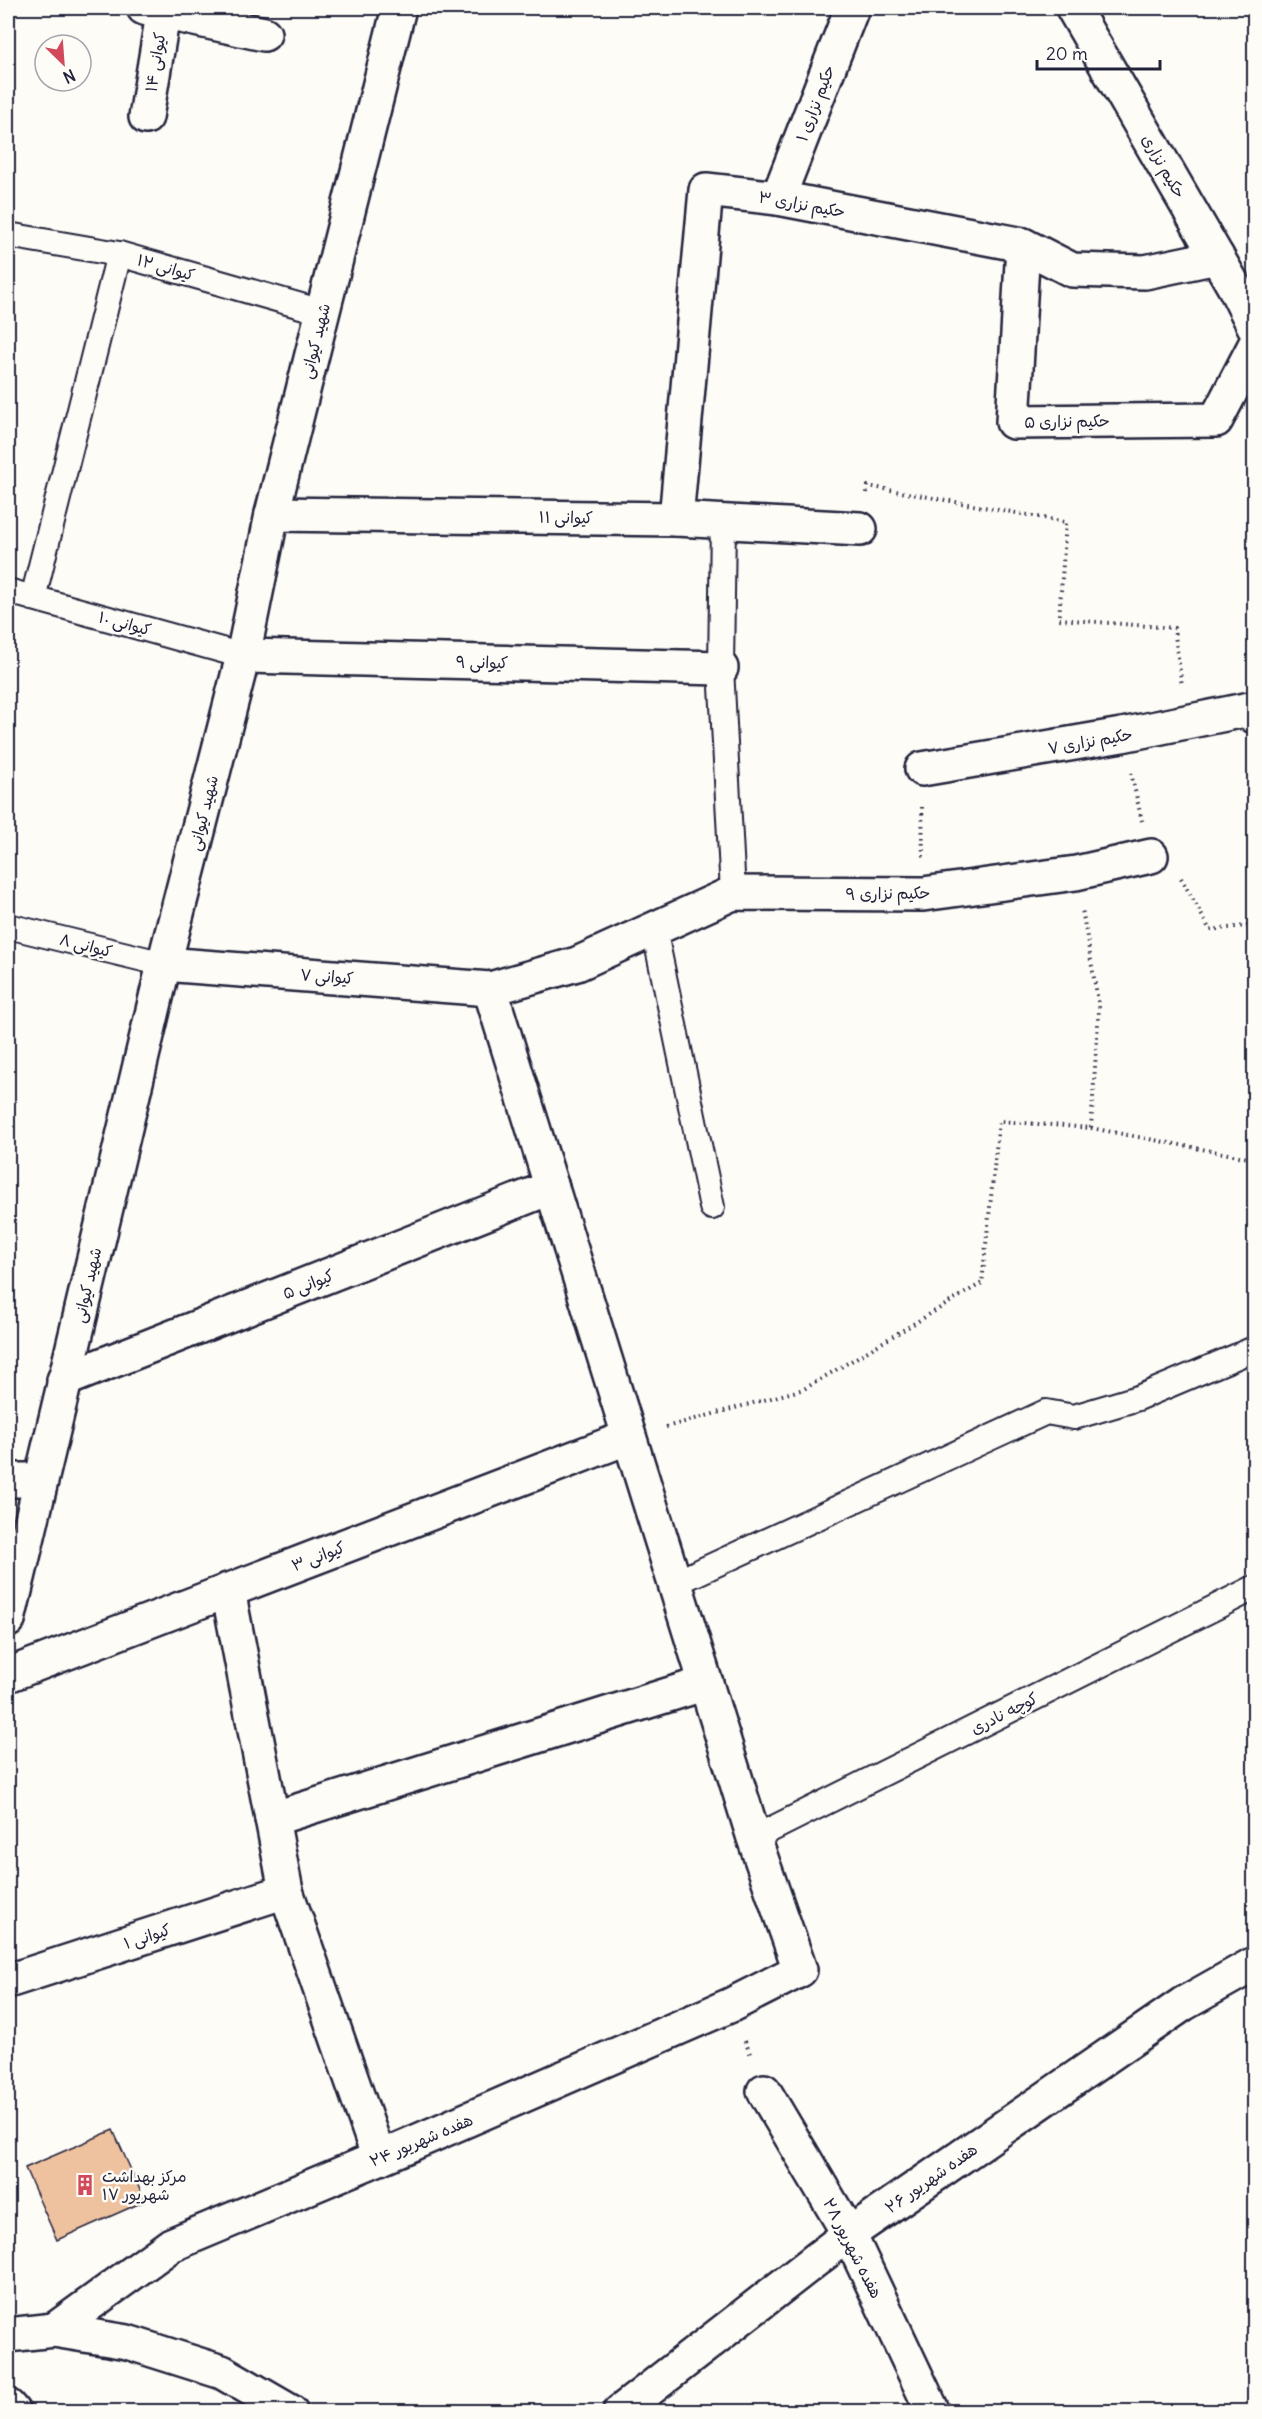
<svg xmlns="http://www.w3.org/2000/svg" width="1262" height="2419" font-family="Delius,'Playpen Sans Arabic',sans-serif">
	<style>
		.building { fill: #efc29f; stroke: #22223b; stroke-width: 1.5 }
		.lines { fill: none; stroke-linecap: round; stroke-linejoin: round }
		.lane-casing { stroke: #22223b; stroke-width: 28 }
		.street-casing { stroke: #22223b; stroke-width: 38 }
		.secondary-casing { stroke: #22223b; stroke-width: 38 }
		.path { stroke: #22223b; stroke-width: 4; stroke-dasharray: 1.5 4.5; stroke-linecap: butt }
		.lane { stroke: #fdfcf7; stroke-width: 24 }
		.street { stroke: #fdfcf7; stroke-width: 33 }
		.secondary { stroke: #fdfcf7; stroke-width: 33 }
		.labels { text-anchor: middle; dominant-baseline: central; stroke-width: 5; stroke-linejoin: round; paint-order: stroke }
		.street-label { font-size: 16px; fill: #22223b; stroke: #fdfcf7 }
		.poi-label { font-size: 16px; fill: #22223b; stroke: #fdfcf7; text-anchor: start }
	</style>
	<rect width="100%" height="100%" fill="#fdfcf7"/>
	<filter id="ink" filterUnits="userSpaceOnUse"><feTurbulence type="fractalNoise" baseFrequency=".0167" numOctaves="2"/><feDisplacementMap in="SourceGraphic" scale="12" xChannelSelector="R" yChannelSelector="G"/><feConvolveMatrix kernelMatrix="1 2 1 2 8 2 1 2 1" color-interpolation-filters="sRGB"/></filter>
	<g filter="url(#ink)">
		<path class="building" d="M113,2130l32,71 -88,39 -32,-72z"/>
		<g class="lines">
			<defs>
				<g id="lane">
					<path d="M8,235l111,19 203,58"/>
					<path d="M723,522l-2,146 12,225"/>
					<path d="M8,591l235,65"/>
					<path d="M33,598l86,-344"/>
					<path d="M8,926l156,38"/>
					<path d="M654,929l58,278"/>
					<path d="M675,1583l371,-171 28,5 64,-19 116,-49"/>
					<path d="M754,1838l500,-250"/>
				</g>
				<g id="street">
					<path d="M144,8l120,26"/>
					<path d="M146,117l18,-109"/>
					<path d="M778,198l74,-190"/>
					<path d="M1023,245l-10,177 203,-2 38,-73"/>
					<path d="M272,514l404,5 184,10"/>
					<path d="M676,519l30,-329 72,8 245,47 49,25 73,2 72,-15"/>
					<path d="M243,656l478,12"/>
					<path d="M922,769l200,-34 128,-26 4,7"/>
					<path d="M164,964l326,25 87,-25 156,-71 190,1 153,-21 75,-17"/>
					<path d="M64,1380l488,-193"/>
					<path d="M8,1480h33"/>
					<path d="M228,1590l58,301 93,267"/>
					<path d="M8,1620l156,-656 79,-308 29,-142 127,-506"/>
					<path d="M8,1675l621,-238"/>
					<path d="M272,1819l434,-136"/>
					<path d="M8,1981l278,-90"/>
					<path d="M764,2091l85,143 84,178"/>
					<path d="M54,2330l117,-85 208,-87 352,-153 69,-35 -46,-132 -264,-849"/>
					<path d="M8,2406l5,6"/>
					<path d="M620,2412l229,-178 334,-230 71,-40"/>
				</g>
				<g id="secondary">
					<path d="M1073,8l162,280 19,38"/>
					<path d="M8,2335l46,-5 73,12 95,30 69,40"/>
				</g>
			</defs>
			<use href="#lane" class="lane-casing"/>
			<use href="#street" class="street-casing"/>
			<use href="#secondary" class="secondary-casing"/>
			<g class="path">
				<path d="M867,493l1,-7 198,36 -7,97 115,9 8,58"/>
				<path d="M1131,773l11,48"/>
				<path d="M922,807l1,50"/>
				<path d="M1181,878l29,52 44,-5"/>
				<path d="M1091,1128l163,31"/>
				<path d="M666,1427l138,-38 178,-106 17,-162 92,7 8,-121 -17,-98"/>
				<path d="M745,2041l6,15"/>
			</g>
			<use href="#lane" class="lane"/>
			<use href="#street" class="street"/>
			<use href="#secondary" class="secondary"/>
		</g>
	</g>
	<defs>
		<symbol id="building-bare" viewBox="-9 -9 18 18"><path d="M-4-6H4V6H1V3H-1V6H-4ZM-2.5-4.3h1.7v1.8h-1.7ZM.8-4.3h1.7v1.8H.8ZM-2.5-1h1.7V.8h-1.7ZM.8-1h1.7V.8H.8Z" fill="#d1495b" stroke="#fdfcf7" stroke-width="2.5" paint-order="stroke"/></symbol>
	</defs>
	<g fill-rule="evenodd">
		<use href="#building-bare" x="70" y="2170" width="30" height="30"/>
	</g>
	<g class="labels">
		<g class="street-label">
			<text transform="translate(155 62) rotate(-81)">کیوانی ۱۴</text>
			<text transform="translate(815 103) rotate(-69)">حکیم نزاری ۱</text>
			<text transform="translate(1164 166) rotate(60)">حکیم نزاری</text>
			<text transform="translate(802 204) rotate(10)">حکیم نزاری ۳</text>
			<text transform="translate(166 267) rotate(16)">کیوانی ۱۲</text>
			<text transform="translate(315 341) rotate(-76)">شهید کیوانی</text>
			<text transform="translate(1067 421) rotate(-1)">حکیم نزاری ۵</text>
			<text transform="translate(566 517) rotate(1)">کیوانی ۱۱</text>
			<text transform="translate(125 623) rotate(15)">کیوانی ۱۰</text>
			<text transform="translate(482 662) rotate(1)">کیوانی ۹</text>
			<text transform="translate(1090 741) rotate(-10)">حکیم نزاری ۷</text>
			<text transform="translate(203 813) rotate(-76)">شهید کیوانی</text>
			<text transform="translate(888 893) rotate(-1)">حکیم نزاری ۹</text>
			<text transform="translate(86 945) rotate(14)">کیوانی ۸</text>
			<text transform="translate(327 976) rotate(4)">کیوانی ۷</text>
			<text transform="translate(308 1284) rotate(-22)">کیوانی ۵</text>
			<text transform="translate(87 1285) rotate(-77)">شهید کیوانی</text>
			<text transform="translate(318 1556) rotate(-21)">کیوانی ۳</text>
			<text transform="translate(1004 1713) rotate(-27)">کوچه نادری</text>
			<text transform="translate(147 1936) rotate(-18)">کیوانی ۱</text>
			<text transform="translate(421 2140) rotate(-23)">هفده شهریور ۲۴</text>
			<text transform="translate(931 2178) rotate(-35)">هفده شهریور ۲۶</text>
			<text transform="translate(853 2248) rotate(63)">هفده شهریور ۲۸</text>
		</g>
		<g class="poi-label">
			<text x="102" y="2176">مرکز بهداشت<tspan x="102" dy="18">۱۷ شهریور</tspan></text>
		</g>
	</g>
	<rect width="1262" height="2419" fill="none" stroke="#fdfcf7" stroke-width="30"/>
	<rect x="15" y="15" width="1232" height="2389" fill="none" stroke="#22223b" stroke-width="2" filter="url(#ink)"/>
	<g transform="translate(63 63) rotate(155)"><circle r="28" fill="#fdfcf7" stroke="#a5a5ac" stroke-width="1.5"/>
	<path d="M0-4.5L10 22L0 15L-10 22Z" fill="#d1495b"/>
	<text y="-9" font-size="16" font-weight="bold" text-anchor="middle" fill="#22223b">N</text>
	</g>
	<path d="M1037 60v9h123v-9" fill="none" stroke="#22223b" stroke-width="3"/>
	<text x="1046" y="60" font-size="18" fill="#22223b" stroke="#fdfcf7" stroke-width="4.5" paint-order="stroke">20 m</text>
</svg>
